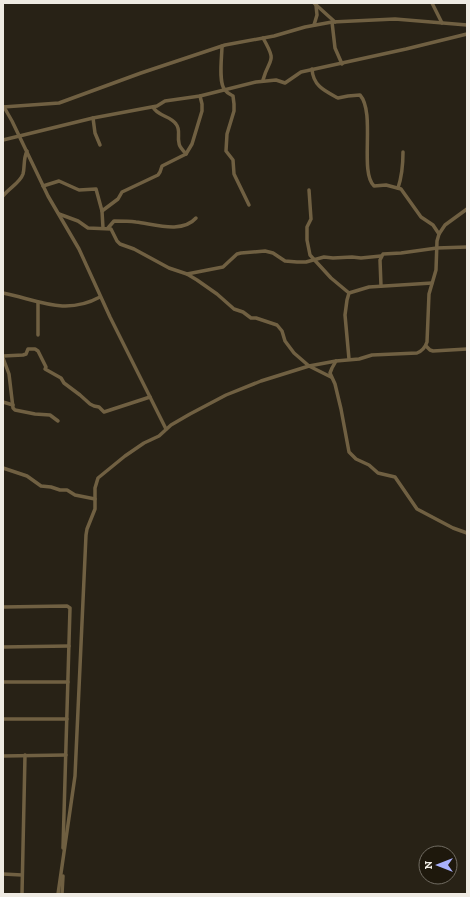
<svg xmlns="http://www.w3.org/2000/svg" width="470" height="897" font-family="'Zilla Slab',serif">
	<style>
		.lines { fill: none; stroke-linecap: round; stroke-linejoin: round }
		.street { stroke: #706042; stroke-width: 3.5 }
	</style>
	<rect width="100%" height="100%" fill="#282216"/>
	<g class="lines">
		<g class="street">
			<path d="M314,3l21,19"/>
			<path d="M432,3l10,20"/>
			<path d="M332,22l3,26 7,16"/>
			<path d="M314,25l3,-10 -1,-10"/>
			<path d="M263,38c15,26 6,19 0,42"/>
			<path d="M222,46c0,10 -4,37 3,44 2,3 5,4 8,6l1,8v7l-7,23 -1,17 7,9 1,14 15,31"/>
			<path d="M312,69c1,17 13,22 26,29l10,-2 12,-1c16,18 -1,77 14,91l12,-1 15,4 20,28 12,8 6,9"/>
			<path d="M3,107l56,-4 82,-30 84,-28 49,-9 31,-9 27,-5 63,-3 72,6"/>
			<path d="M4,107l8,14 36,75 31,53 31,68 56,112"/>
			<path d="M153,107c4,9 18,9 23,17 5,6 1,12 3,19 0,4 4,7 7,11"/>
			<path d="M93,118l2,15 5,12"/>
			<path d="M3,140l90,-22 64,-12 8,-5 35,-5 56,-14 20,-2 9,3 16,-11 105,-23 61,-15"/>
			<path d="M43,186l16,-5 20,9 17,-1 6,22"/>
			<path d="M398,188c4,-12 5,-23 5,-36"/>
			<path d="M309,190l2,29 -4,8v13l3,15 21,23 18,15"/>
			<path d="M3,196c6,-8 17,-13 20,-22 2,-7 0,-15 4,-23"/>
			<path d="M59,214l19,7 10,7 23,1 6,12 3,3 14,5 35,19 18,6 10,6 20,14 17,15 9,3 8,6h5l21,7 5,6 3,10 9,12 15,13 22,11"/>
			<path d="M103,228l-1,-17 16,-12 4,-7 36,-17 2,-3 2,-6 24,-12 6,-10 10,-33v-7l-2,-8"/>
			<path d="M108,228l6,-7c7,0 15,0 22,1 18,2 46,12 60,-4"/>
			<path d="M187,274l36,-7 14,-13 4,-1 24,-2 8,2 12,8 12,1h9l18,-5 9,1 19,-1 9,1 20,-2"/>
			<path d="M381,286l-1,-26 3,-6 18,-1 36,-5 30,-1"/>
			<path d="M3,293c35,7 62,23 97,4"/>
			<path d="M38,302v33"/>
			<path d="M426,346l4,4 3,1 34,-2"/>
			<path d="M3,356l20,-1 3,-1 2,-5h7l3,2 8,16 -1,2 16,9 3,5 16,12 10,9 4,2 5,1 5,5 46,-15"/>
			<path d="M3,358l6,16 4,34 2,2 20,4 15,1 8,6"/>
			<path d="M349,359l-4,-44 2,-15 2,-7 20,-6 63,-4"/>
			<path d="M336,361l-4,7 -2,5 5,11 6,25 8,43 7,7 13,6 9,8 17,4 22,32 36,19 14,5"/>
			<path d="M3,402l10,3"/>
			<path d="M3,468l24,8 14,10 10,1 9,3h7l8,5 20,4"/>
			<path d="M3,607l64,-1 3,2 -7,240"/>
			<path d="M3,647l66,-1"/>
			<path d="M3,682h65"/>
			<path d="M3,719h64"/>
			<path d="M3,756l63,-1"/>
			<path d="M3,874l19,1"/>
			<path d="M22,894l3,-139"/>
			<path d="M58,894l17,-118 11,-241 1,-6 8,-20v-21l3,-10 27,-22 19,-13 15,-7 12,-11 19,-11 36,-19 35,-14 48,-15 27,-5 23,-2 13,-4 45,-2c5,-2 8,-5 10,-11l2,-48 7,-24 1,-29 2,-7 6,-9 22,-16"/>
			<path d="M62,894l1,-18"/>
		</g>
	</g>
	<rect width="470" height="897" fill="none" stroke="#eeeae2" stroke-width="8"/>
	<g transform="translate(438 865) rotate(270)"><circle r="19" fill="#1e180c" stroke="#716c62"/>
	<path d="M0-3L7 15L0 10L-7 15Z" fill="#a9b0fc"/>
	<text y="-6" font-size="11" font-weight="bold" text-anchor="middle" fill="#eeeae2">N</text>
	</g>
</svg>
